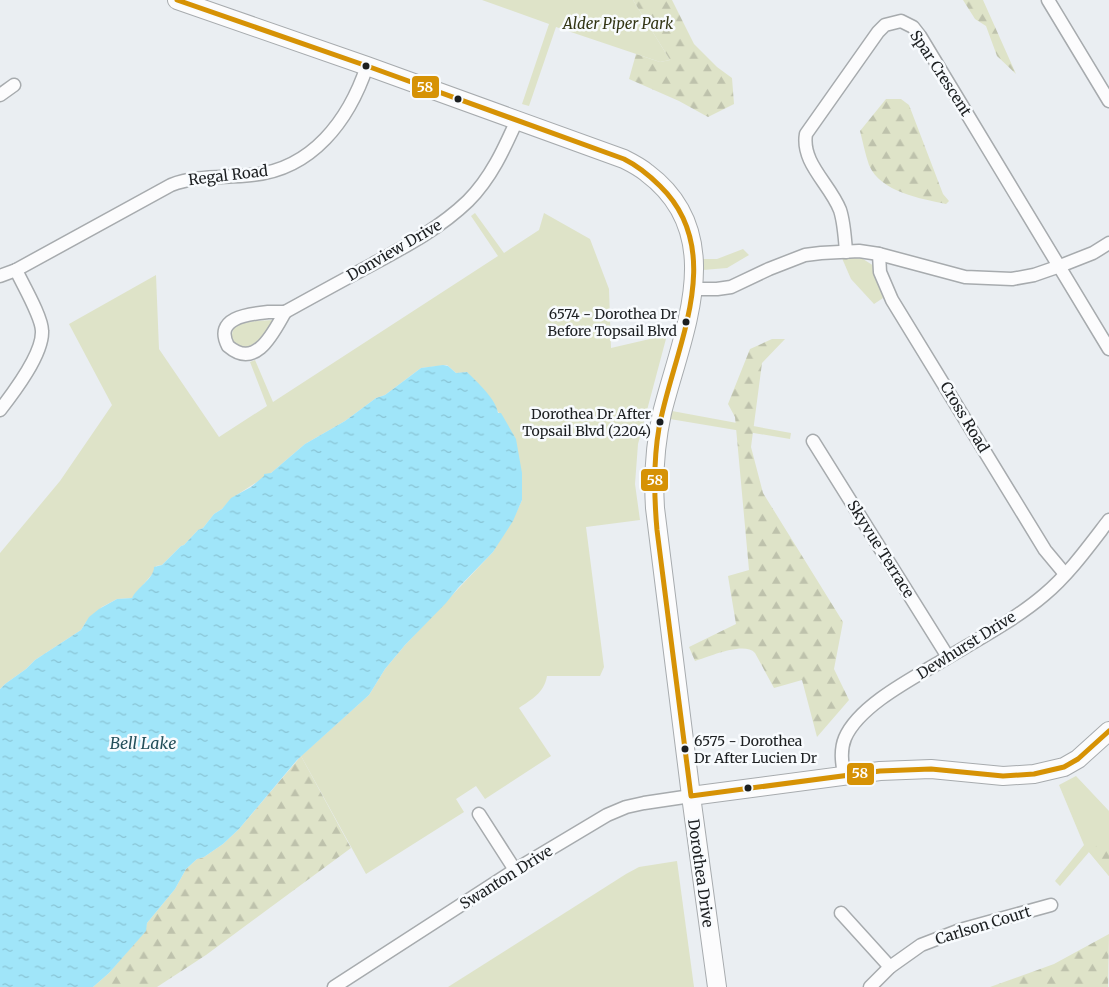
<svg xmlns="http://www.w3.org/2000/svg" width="1109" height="987" font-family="Merriweather,serif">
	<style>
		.green { fill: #dee3c8 }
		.forest { fill: url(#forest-firs) }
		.water { fill: url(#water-ripples) }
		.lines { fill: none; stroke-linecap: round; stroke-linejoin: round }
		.street-casing { stroke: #a7abae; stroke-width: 15 }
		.secondary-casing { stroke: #a7abae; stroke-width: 20 }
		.street { stroke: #fcfcfd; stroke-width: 12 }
		.secondary { stroke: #fcfcfd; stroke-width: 18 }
		.bus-1-casing { stroke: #f8fbfe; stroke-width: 9 }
		.bus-1 { stroke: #d69205; stroke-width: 5 }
		.bus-dot { fill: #1c1f21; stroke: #f8fbfe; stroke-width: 2 }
		.labels { text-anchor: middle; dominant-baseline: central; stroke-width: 5; stroke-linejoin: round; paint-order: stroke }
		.bus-label { font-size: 14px; fill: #1c1f21; stroke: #f8fbfe; text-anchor: end }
		.park-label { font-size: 15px; font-style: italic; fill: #333615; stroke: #f8fbfe }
		.street-label { font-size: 15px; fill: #1c1f21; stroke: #f8fbfe }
		.water-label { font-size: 16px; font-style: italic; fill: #244f5a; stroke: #f8fbfe }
		.line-badge { stroke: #f8fbfe; stroke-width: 2 }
		.badge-label { font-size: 14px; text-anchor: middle; font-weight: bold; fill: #fff }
	</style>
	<defs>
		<pattern id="forest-firs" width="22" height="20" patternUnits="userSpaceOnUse" patternTransform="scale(1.25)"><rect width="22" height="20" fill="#dee3c8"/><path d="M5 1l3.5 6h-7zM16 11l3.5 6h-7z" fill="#bec2ac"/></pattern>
		<pattern id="water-ripples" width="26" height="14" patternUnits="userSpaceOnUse" patternTransform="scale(1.25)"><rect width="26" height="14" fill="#a0e5f9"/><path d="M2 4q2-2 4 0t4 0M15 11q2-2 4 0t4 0" fill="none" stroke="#89c4d5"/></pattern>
	</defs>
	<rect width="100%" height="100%" fill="#eaeef2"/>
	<g class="green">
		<path d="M482,0h151l37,60 -10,2 -104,-35 -27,79 -7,-2 27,-80z"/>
		<path d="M475,213l29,40 35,-23 5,-17 46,26 19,50 2,59 56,-13 -29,109 -3,40 5,36 -54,7 18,140 -4,9h-53c-3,17 -15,23 -28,32l32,48 -66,43 -9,-13 -20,13 8,13 -98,62 -65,-118 68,-61 16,-26 20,-24 88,-93 24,-41 5,-11 -23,-87 -32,-41 -11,1 -9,-8 -26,3 -36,27 -9,3 -31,23 -40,23 -34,29 -39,25 -10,11 -8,5 -11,14 -5,2 -14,15 -3,1 -19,19 -6,1 -2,6 -22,26 -15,1 -15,8 -16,15 -5,8 -46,30 -9,9 -21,15 -5,5v-136l60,-72 52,-76 -43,-81 87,-49 3,74 60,88 48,-31 -17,-44 5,-2 18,42 225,-146 -27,-40z"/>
		<path d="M743,249l6,6 -22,13 -24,2v-11h14z"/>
		<path d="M841,256l22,3 11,7 9,32 -9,6 -23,-25z"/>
		<path d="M274,320c-9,12 -18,29 -36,28l-7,-8 2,-11c11,-9 28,-8 41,-9z"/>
		<path d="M672,411l119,22 -1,6 -120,-20z"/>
		<path d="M1076,776l33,35v65l-20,-24 -29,34 -5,-5 29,-36 -25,-60z"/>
		<path d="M677,861l17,126h-246l178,-113 13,-7z"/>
	</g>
	<g class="forest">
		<path d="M633,0h39l22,44 23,23 15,11 2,26 -26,13 -29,-16 -50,-22 7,-25 24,8 10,-2z"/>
		<path d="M963,0h20l33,74 -19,-18 -11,-30 -11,-7z"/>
		<path d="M886,99h15l8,6 34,89 6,7 -3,3c-24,-5 -66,-12 -77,-39 -4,-11 -6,-23 -9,-34z"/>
		<path d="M772,339h13l-23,24 -11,84 12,46 80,129 -9,47 15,31 -32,37 -15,-57 -28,8 -19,-35c-11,-12 -46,4 -60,8l-6,-14 47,-23 -8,-48 21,-6 -14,-153 -7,-13 22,-55z"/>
		<path d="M301,756l50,92 -145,107 -49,32h-64l16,-14 36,-42 2,-8 28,-34 11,-20 11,-10 7,-2 19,-13 16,-15z"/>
		<path d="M1109,836v40l-20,-24z"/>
		<path d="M1109,934l-1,53h-118l64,-23z"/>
	</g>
	<path class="water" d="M443,365l5,1 8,7 11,-1c10,10 29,27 31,41h3l15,26 6,34v27l-9,21 -20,31 -35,36 -12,15 -41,42 -20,24 -16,26 -72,65 -58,69 -16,15 -19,13 -7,2 -11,10 -11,20 -28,34 -1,8 -37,42 -16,14h-93v-298l5,-5 21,-15 9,-9 46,-30 8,-13 10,-8 18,-10 15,-1c4,-10 22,-19 22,-31l8,-2 19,-19 3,-1 14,-15 5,-2 11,-14 8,-5 9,-11 20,-11 13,-11v-2l7,-1 34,-29 40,-23 31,-23 9,-3 36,-27z"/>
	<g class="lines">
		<defs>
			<g id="street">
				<path d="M1048,0l61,101"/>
				<path d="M0,95l14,-10"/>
				<path d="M846,252c-1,-14 -2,-30 -6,-42 -10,-26 -39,-47 -34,-76l72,-102 7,-7 16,-4 12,6 7,9 189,313"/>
				<path d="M879,254l1,18 12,28 153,250 20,24"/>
				<path d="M0,276l16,-6 155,-85c25,-10 52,-7 80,-10 61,-5 98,-55 116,-109"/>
				<path d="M694,289h23l14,-2 38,-18 36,-14 16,-2 38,-2 20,3 86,23 47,2 22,-4 26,-9 33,-13 16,-10"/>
				<path d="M268,312h17c-12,21 -29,58 -57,34 -15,-29 22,-32 40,-34z"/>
				<path d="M285,312c29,-16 58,-32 88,-48 33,-18 67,-36 95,-63 23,-23 36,-52 49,-81"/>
				<path d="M0,410c14,-18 43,-56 42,-79 0,-14 -19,-46 -26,-61"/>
				<path d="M813,441l135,216"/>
				<path d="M844,775c-2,-12 -4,-25 1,-37 14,-33 70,-61 100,-79 32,-19 71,-40 99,-64 25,-21 45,-49 65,-75"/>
				<path d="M479,814l36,56"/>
				<path d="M841,913l49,54"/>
				<path d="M334,987l181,-117 92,-55 19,-8 18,-4 47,-7"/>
				<path d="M870,987l20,-20 31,-22 39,-15 91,-25"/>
			</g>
			<g id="secondary">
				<path d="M177,0l190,66 257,93c8,4 16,8 23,14 83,62 35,160 15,240 -7,32 -9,63 -7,95l36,288 26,191"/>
				<path d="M691,796l189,-25 51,-2 72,7 31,-2 30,-7 14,-8 31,-28"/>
			</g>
		</defs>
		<use href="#street" class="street-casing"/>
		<use href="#secondary" class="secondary-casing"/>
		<use href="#street" class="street"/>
		<use href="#secondary" class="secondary"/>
		<defs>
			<path id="bus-1" d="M177,0l190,66 257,93c14,7 25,16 36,27 69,67 13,164 -1,242 -6,34 -5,68 -2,102l34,266 189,-25 51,-2 72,7 31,-2 30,-7 14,-8 31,-28"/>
		</defs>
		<use href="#bus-1" class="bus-1-casing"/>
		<use href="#bus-1" class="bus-1"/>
	</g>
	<g class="bus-dot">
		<circle cx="366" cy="66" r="4.5"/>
		<circle cx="458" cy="99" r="4.5"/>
		<circle cx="686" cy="322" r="4.5"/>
		<circle cx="660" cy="422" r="4.5"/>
		<circle cx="685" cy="749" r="4.5"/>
		<circle cx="748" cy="788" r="4.5"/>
	</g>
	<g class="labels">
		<g class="bus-label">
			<text x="677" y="314">6574 - Dorothea Dr<tspan x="677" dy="17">Before Topsail Blvd</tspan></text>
			<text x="651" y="414">Dorothea Dr After<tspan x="651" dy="17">Topsail Blvd (2204)</tspan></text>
			<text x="694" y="741" text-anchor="start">6575 - Dorothea<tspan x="694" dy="17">Dr After Lucien Dr</tspan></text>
		</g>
		<g class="park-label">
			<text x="618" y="23">Alder Piper Park</text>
		</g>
		<g class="street-label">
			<text transform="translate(941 73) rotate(57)">Spar Crescent</text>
			<text transform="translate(228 175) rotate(-7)">Regal Road</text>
			<text transform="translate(394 250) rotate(-30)">Donview Drive</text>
			<text transform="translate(965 417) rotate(59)">Cross Road</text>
			<text transform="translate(881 549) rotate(58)">Skyvue Terrace</text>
			<text transform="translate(966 645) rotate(-32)">Dewhurst Drive</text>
			<text transform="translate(701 873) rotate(82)">Dorothea Drive</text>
			<text transform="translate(506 877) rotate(-32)">Swanton Drive</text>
			<text transform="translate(983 925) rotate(-17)">Carlson Court</text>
		</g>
		<g class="water-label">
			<text x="143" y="743">Bell Lake</text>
		</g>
	</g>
	<g class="line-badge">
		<rect x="411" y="75" width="29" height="24" rx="5" fill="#d69205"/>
		<rect x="640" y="468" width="29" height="24" rx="5" fill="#d69205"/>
		<rect x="846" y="762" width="29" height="24" rx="5" fill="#d69205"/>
	</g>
	<g class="badge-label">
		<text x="425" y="92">58</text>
		<text x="655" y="485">58</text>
		<text x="860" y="778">58</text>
	</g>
</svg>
